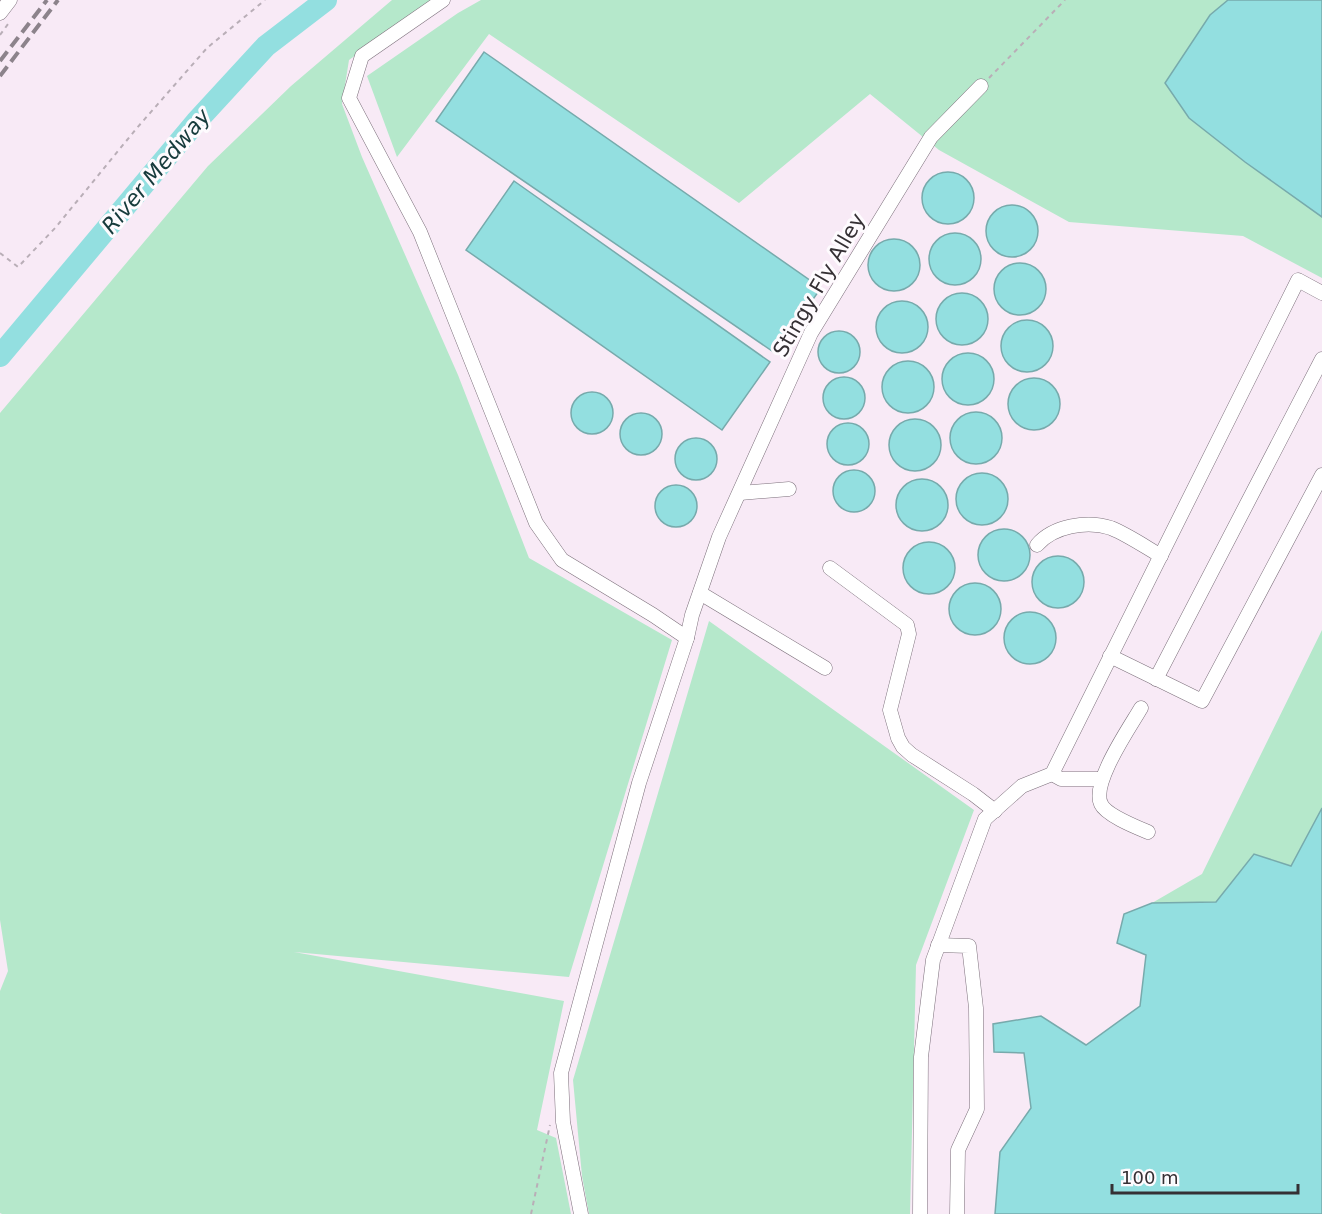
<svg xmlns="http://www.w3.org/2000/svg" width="1322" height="1214" font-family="'DejaVu Sans',sans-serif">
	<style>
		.green { fill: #b5e8cb }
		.water { fill: #93dfe0; stroke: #77aaac; stroke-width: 1.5 }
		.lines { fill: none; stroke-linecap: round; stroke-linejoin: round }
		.river { stroke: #93dfe0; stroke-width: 22 }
		.minor-casing { stroke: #7c707b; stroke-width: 15 }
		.path { stroke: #b9aeb7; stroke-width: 2; stroke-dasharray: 4.5 4.5; stroke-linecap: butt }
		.minor { stroke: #fff; stroke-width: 14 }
		.rail { stroke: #8c838b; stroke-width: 4; stroke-dasharray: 12 6; stroke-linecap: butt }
		.labels { text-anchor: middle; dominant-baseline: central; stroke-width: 6; stroke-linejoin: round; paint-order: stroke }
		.street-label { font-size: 21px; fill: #353034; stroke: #fefbfe }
		.water-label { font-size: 22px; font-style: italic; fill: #163b3c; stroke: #fefbfe }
	</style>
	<rect width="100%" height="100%" fill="#f8eaf6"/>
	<g class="green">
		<path d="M392,0h41l-84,60 -7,44 20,53 96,218 71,183 143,82 -103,337 -275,-25 270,49 -27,129 19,8 15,76h-569l-2,-1v-222l8,-20 -8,-51v-507l208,-247 83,-80z"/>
		<path d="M481,0h747l-18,15 112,201v62l-79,-42 -174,-14 -130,-72 -69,-56 -131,109 -250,-169 -92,123 -30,-81 91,-63z"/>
		<path d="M709,621l265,189 -58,155 -6,249h-321l-7,-38 -9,-96z"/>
		<path d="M1322,630v178l-31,58 -37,-12 -38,48 -64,1 50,-29z"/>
	</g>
	<g class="water">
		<path d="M1228,0h94v217l-77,-55 -56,-44 -24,-35 45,-68z"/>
		<path d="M484,52l337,236 -46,65 -339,-232z"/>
		<circle cx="948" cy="198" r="26"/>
		<path d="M514,181l256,181 -48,68 -256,-180z"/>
		<circle cx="1012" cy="231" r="26"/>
		<circle cx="955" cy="259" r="26"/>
		<circle cx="894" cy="265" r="26"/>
		<circle cx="1020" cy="289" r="26"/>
		<circle cx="962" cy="319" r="26"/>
		<circle cx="902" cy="327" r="26"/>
		<circle cx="1027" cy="346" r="26"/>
		<circle cx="839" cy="352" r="21"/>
		<circle cx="968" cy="379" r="26"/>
		<circle cx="908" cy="387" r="26"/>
		<circle cx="844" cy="398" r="21"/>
		<circle cx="1034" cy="404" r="26"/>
		<circle cx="592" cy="413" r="21"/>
		<circle cx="976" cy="438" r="26"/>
		<circle cx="641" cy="434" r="21"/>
		<circle cx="915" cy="445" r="26"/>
		<circle cx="848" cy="444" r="21"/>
		<circle cx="696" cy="459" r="21"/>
		<circle cx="854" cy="491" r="21"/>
		<circle cx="982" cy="499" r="26"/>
		<circle cx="922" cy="505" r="26"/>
		<circle cx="676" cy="506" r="21"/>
		<circle cx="1004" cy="555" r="26"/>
		<circle cx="929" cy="568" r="26"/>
		<circle cx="1058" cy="582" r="26"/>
		<circle cx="975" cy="609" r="26"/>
		<circle cx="1030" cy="638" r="26"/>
		<path d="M1322,808v406h-327l5,-62 31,-44 -7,-55 -30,-1 -1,-28 48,-8 45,29 54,-39 6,-51 -29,-12 7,-29 28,-11 64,-1 38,-48 37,12z"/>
	</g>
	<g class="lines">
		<path class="river" d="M0,356l196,-234 70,-76 60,-46"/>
		<defs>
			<g id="minor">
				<path d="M443,0l-81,56 -13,42 71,134 116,291 26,37 91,55 34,23"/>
				<path d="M0,13l10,-13"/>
				<path d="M740,493l49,-4"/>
				<path d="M1037,545c16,-19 50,-25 74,-17 17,7 33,18 50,28"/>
				<path d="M830,568l77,57 2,9 -19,76 8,28 5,9 9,8 61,39 22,17"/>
				<path d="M700,593l125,75"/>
				<path d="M1110,656l92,45 120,-226"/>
				<path d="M1156,679l166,-320"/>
				<path d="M1141,708c-11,19 -50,75 -40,96 5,11 35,23 47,28"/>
				<path d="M1052,774l9,5h41"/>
				<path d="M938,945l31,1 7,62 1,101 -19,41 -1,64"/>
				<path d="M581,1214l-18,-92 -2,-49 78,-290 48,-145 5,-23 27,-78 92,-204 120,-196 50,-51"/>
				<path d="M920,1214l1,-157 12,-97 52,-141 37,-33 30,-12 246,-494 24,13"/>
			</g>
		</defs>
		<use href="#minor" class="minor-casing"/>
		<g class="path">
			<path d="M0,35l8,-11"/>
			<path d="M989,78l76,-78"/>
			<path d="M0,253l18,14 38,-40 80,-98 71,-81 58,-48"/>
			<path d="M531,1214l19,-89"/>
		</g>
		<use href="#minor" class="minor"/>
		<g class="rail">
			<path d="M0,61l47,-61"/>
			<path d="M0,76l58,-76"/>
		</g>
	</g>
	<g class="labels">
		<g class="street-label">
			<text transform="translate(819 285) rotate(-60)">Stingy Fly Alley</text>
		</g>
		<g class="water-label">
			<text transform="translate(156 171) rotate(-50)">River Medway</text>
		</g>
	</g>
	<path d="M1112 1184v9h186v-9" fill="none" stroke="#353034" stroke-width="3"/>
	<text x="1121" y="1184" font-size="18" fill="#353034" stroke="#fefbfe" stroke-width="4.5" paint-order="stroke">100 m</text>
</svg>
